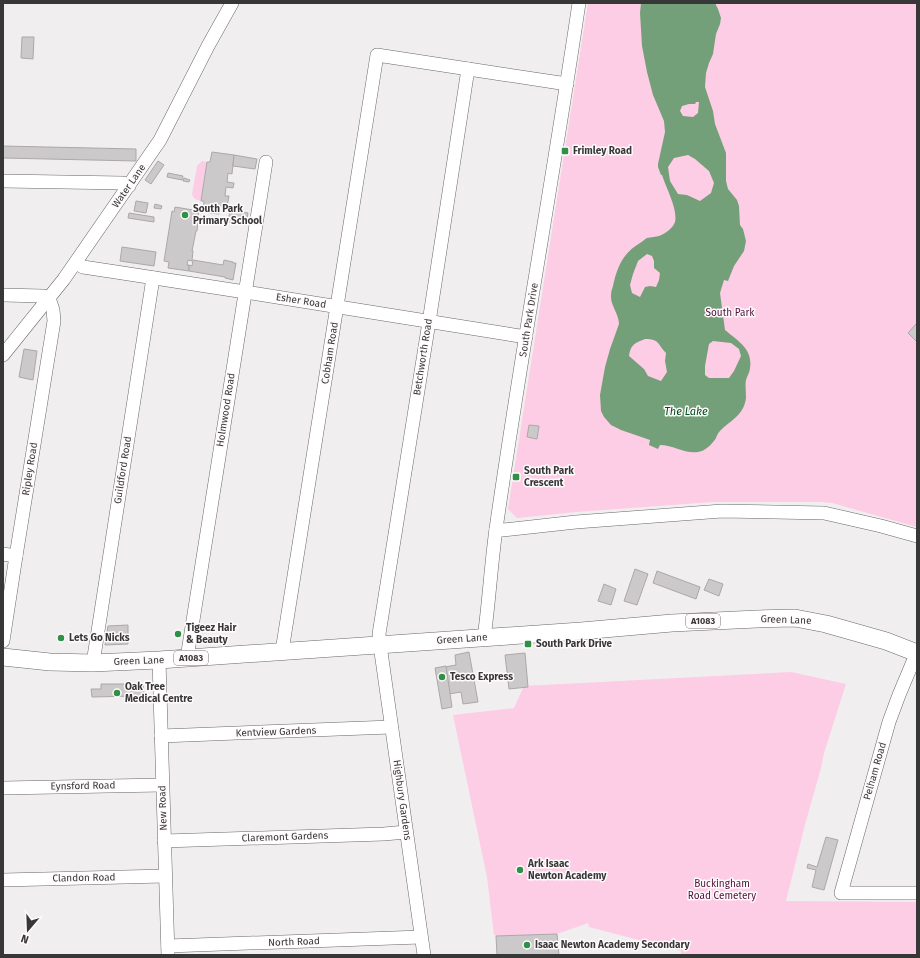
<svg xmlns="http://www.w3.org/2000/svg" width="920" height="958" font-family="'Fira Sans',sans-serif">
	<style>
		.green { fill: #fdcce5 }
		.water { fill: #74a079; fill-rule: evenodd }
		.building { fill: #ccc9cb; stroke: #aca8aa }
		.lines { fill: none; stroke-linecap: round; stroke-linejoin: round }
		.minor-casing { stroke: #6a6768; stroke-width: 14 }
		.major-casing { stroke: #6a6768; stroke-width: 18 }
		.minor { stroke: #fff; stroke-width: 13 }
		.major { stroke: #fff; stroke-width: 17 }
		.poi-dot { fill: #2e9145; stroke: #fffbfd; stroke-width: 1.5 }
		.labels { text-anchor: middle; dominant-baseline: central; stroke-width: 3; stroke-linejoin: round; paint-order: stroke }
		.shield { fill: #fffbfd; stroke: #747273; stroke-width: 1 }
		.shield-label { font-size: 9px; font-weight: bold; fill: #383738 }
		.poi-label { font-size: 10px; font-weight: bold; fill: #383738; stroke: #fffbfd; text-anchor: start }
		.street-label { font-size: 10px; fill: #383738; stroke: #fffbfd }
		.park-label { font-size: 10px; fill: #501038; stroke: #fffbfd }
		.water-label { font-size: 11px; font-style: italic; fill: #024c1a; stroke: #fffbfd }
	</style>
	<rect width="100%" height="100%" fill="#f1eef0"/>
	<g class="green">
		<path d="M588,3h329v524l-85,-24 -12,-1h-107l-137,10 -59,6 -9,-9z"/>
		<path d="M202,161l5,1 -6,39c-5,-1 -8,-3 -9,-7l5,-28z"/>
		<path d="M791,672l55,12 -22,69 -3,15 -15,53 -20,80 131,1v53h-236v-4l-92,-24 -1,-4 -31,11 -61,2 -2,-1 -7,-58 -34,-162 61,-7 10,-22z"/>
	</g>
	<path class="water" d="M641,3h74l3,6 3,9 -1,6 -4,10 -3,20 -4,9 -3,10 -1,14 8,24 2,13 11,29v28l2,8 9,11 2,6 1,19 3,4 3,12 -2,10 -10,15 -6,15 -4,-1 -4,13 5,37c13,11 28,19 25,38 0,4 -3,8 -4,12 -1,5 0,12 0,18 -2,17 -15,22 -26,33 -2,2 -3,4 -4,7 -3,5 -9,11 -14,13 -15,5 -27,-6 -42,-6l-2,4 -9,-4 1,-5 -29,-10 -10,-5 -7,-8 -3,-6 -1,-16 5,-28 5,-18 9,-25c0,-10 -9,-19 -8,-29 0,-3 1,-6 2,-9 4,-19 10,-33 27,-43 2,-1 5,-4 7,-5 4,-1 9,-1 12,-2 6,-2 14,-8 16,-14 3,-13 -9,-34 -13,-47h-1l-3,-8v-3l7,-32 -1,-11 -11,-26 -6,-23 -5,-26 -2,-33zM696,102h3l-1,11 -5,4 -10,-1 -3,-5 2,-5 7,-2h6zM688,155l7,4 14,12 5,12 -3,10 -11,8 -13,-6 -9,-1 -8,-13 -2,-14 6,-9zM647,254l5,2 2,5v7l6,5 -1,7 -3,7 -6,-1 -5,1 -5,10 -8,-4 -2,-8 3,-11 5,-13zM645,339c15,0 12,5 21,14l-1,8 2,11 -6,9 -13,-5 -4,-7 -15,-13c2,-12 6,-13 16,-17zM713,341l18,2 8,6 2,7 -7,15 -5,7h-20l-4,-3v-9l4,-22z"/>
	<g class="building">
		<path d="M22,37h12l-1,22 -12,-1z"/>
		<path d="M3,146l133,3v12l-133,-3z"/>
		<path d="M212,152l22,3 -2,19 -4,-1 -1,9 7,1 -1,5 -7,-1 -1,9h4l-2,11 -6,-1 -2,8 -16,-2 1,-11h-3l6,-39h3z"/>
		<path d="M234,155l23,4 -2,10 -22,-3z"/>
		<path d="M158,161l6,4 -13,19 -6,-4z"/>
		<path d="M168,173l15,3 -1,4 -15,-3z"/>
		<path d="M184,178l6,2 -1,2 -6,-1z"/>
		<path d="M136,201l12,2 -2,10 -12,-2z"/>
		<path d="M155,204l7,2 -1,3 -7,-1z"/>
		<path d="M175,207l24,4 -1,5 -1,-1 -1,6h2l-1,10h-1l-4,20h1l-1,10 -4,-1 -1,5h2v6l-21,-3 1,-6 -5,-1 8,-50 2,1z"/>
		<path d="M230,210l18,3 -2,12 -18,-3z"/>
		<path d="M129,213l25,4v5l-26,-4z"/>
		<path d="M122,247l34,5 -2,14 -34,-5z"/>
		<path d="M193,260l30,5 1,-5 9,2v1h3l-3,17 -8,-2v-1l-36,-6v-6l3,1z"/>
		<path d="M916,324l1,1v17l-9,-9z"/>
		<path d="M24,349l13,2 -4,29 -14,-3z"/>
		<path d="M529,425l10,1 -2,13 -10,-2z"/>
		<path d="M635,569l13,5 -11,31 -13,-4z"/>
		<path d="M657,571l43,16 -4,12 -43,-16z"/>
		<path d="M709,579l14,5 -4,12 -15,-6z"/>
		<path d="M604,584l12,5 -5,16 -13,-4z"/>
		<path d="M128,625v19l-23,1 3,-19z"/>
		<path d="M469,652l9,50 -15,2 -2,-12 -12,2 -4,-27 11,-2 -1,-10z"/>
		<path d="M525,653l3,34 -19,2 -4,-34z"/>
		<path d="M446,666l6,41 -10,2 -7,-41z"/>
		<path d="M101,684h42l1,12h-3v3h-6v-3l-43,1 -1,-8h10z"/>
		<path d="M826,837l12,3 -14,50 -12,-3 4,-17 -9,-2 1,-4 9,3z"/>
		<path d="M557,934l2,21h-62l-1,-19z"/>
	</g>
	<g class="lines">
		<defs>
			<g id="minor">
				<path d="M3,181l120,2 6,3"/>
				<path d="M76,263l7,4 33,5 129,20 281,45"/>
				<path d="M3,295l40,1 6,2"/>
				<path d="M3,355l61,-76 96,-139 48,-94 24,-43"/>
				<path d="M496,530h7l73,-8 146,-11 102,2 57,13 36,10"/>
				<path d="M3,554l13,2"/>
				<path d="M484,638c5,-36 7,-73 12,-109 25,-176 57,-350 83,-526"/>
				<path d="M3,641l13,-85 38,-235 -1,-11 -4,-12"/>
				<path d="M282,651l95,-596 190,29"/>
				<path d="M917,652l-18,43 -10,27 -48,171h76"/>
				<path d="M187,658l79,-496"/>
				<path d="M159,660l9,295"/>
				<path d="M93,663l60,-385"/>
				<path d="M161,736l230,-9"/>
				<path d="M3,788l159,-3"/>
				<path d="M164,841l220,-7 22,-2"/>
				<path d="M3,880l162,-4"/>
				<path d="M168,946l253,-9"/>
				<path d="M424,955l-44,-310 -1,-11 50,-312 39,-253"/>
			</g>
			<path id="major" d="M3,657l47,5 43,1 66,-3 422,-29 91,-8 85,-4 38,-1 31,6 60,17 31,12"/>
		</defs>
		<use href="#minor" class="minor-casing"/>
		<use href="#major" class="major-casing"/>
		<use href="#minor" class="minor"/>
		<use href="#major" class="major"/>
	</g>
	<g class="poi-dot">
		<rect x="561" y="147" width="8" height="8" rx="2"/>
		<circle cx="185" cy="215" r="4"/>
		<rect x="512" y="473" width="8" height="8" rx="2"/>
		<circle cx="178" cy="634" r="4"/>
		<circle cx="61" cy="638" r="4"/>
		<rect x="524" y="640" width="8" height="8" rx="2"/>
		<circle cx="442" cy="677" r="4"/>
		<circle cx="117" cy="693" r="4"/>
		<circle cx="520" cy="870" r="4"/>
		<circle cx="527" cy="945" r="4"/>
	</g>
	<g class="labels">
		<g class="shield">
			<rect x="686" y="614" width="34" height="14" rx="3"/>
			<rect x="174" y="651" width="34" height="14" rx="3"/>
		</g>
		<g class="shield-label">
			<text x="703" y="621">A1083</text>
			<text x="191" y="658">A1083</text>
		</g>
		<g class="poi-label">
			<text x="573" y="151">Frimley Road</text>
			<text x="193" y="209">South Park<tspan x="193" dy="12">Primary School</tspan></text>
			<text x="524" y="471">South Park<tspan x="524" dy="12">Crescent</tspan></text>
			<text x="186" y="628">Tigeez Hair<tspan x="186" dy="12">&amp; Beauty</tspan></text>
			<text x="69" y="638">Lets Go Nicks</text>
			<text x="536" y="644">South Park Drive</text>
			<text x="450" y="677">Tesco Express</text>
			<text x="125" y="687">Oak Tree<tspan x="125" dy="12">Medical Centre</tspan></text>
			<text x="528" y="864">Ark Isaac<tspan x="528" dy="12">Newton Academy</tspan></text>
			<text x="535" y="945">Isaac Newton Academy Secondary</text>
		</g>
		<g class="street-label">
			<text transform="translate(129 186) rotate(-55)">Water Lane</text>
			<text transform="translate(301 301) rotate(9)">Esher Road</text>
			<text transform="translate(529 320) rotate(-81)">South Park Drive</text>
			<text transform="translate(330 353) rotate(-81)">Cobham Road</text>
			<text transform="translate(423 357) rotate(-81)">Betchworth Road</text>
			<text transform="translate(226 410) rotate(-81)">Holmwood Road</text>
			<text transform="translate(30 469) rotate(-81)">Ripley Road</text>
			<text transform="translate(123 470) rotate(-81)">Guildford Road</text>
			<text transform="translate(786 620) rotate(2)">Green Lane</text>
			<text transform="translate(462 639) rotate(-4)">Green Lane</text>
			<text transform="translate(139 661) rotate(-2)">Green Lane</text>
			<text transform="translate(276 732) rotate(-2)">Kentview Gardens</text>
			<text transform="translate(875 771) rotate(-74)">Pelham Road</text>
			<text transform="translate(83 786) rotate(-1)">Eynsford Road</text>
			<text transform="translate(402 800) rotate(82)">Highbury Gardens</text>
			<text transform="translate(163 808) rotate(-92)">New Road</text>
			<text transform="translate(285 837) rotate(-2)">Claremont Gardens</text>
			<text transform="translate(84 878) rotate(-1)">Clandon Road</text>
			<text transform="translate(294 942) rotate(-2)">North Road</text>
		</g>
		<g class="park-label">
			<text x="730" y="313">South Park</text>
			<text x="722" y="884">Buckingham<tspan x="722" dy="12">Road Cemetery</tspan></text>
		</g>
		<g class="water-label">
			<text x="686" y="411">The Lake</text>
		</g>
	</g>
	<rect width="920" height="958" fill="none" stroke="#383738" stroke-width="8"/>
	<g transform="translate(28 930) rotate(199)" stroke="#fffbfd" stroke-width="3" paint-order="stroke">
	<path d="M0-3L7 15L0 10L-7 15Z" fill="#383738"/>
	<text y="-6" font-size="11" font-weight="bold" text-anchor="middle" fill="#383738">N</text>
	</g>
</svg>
